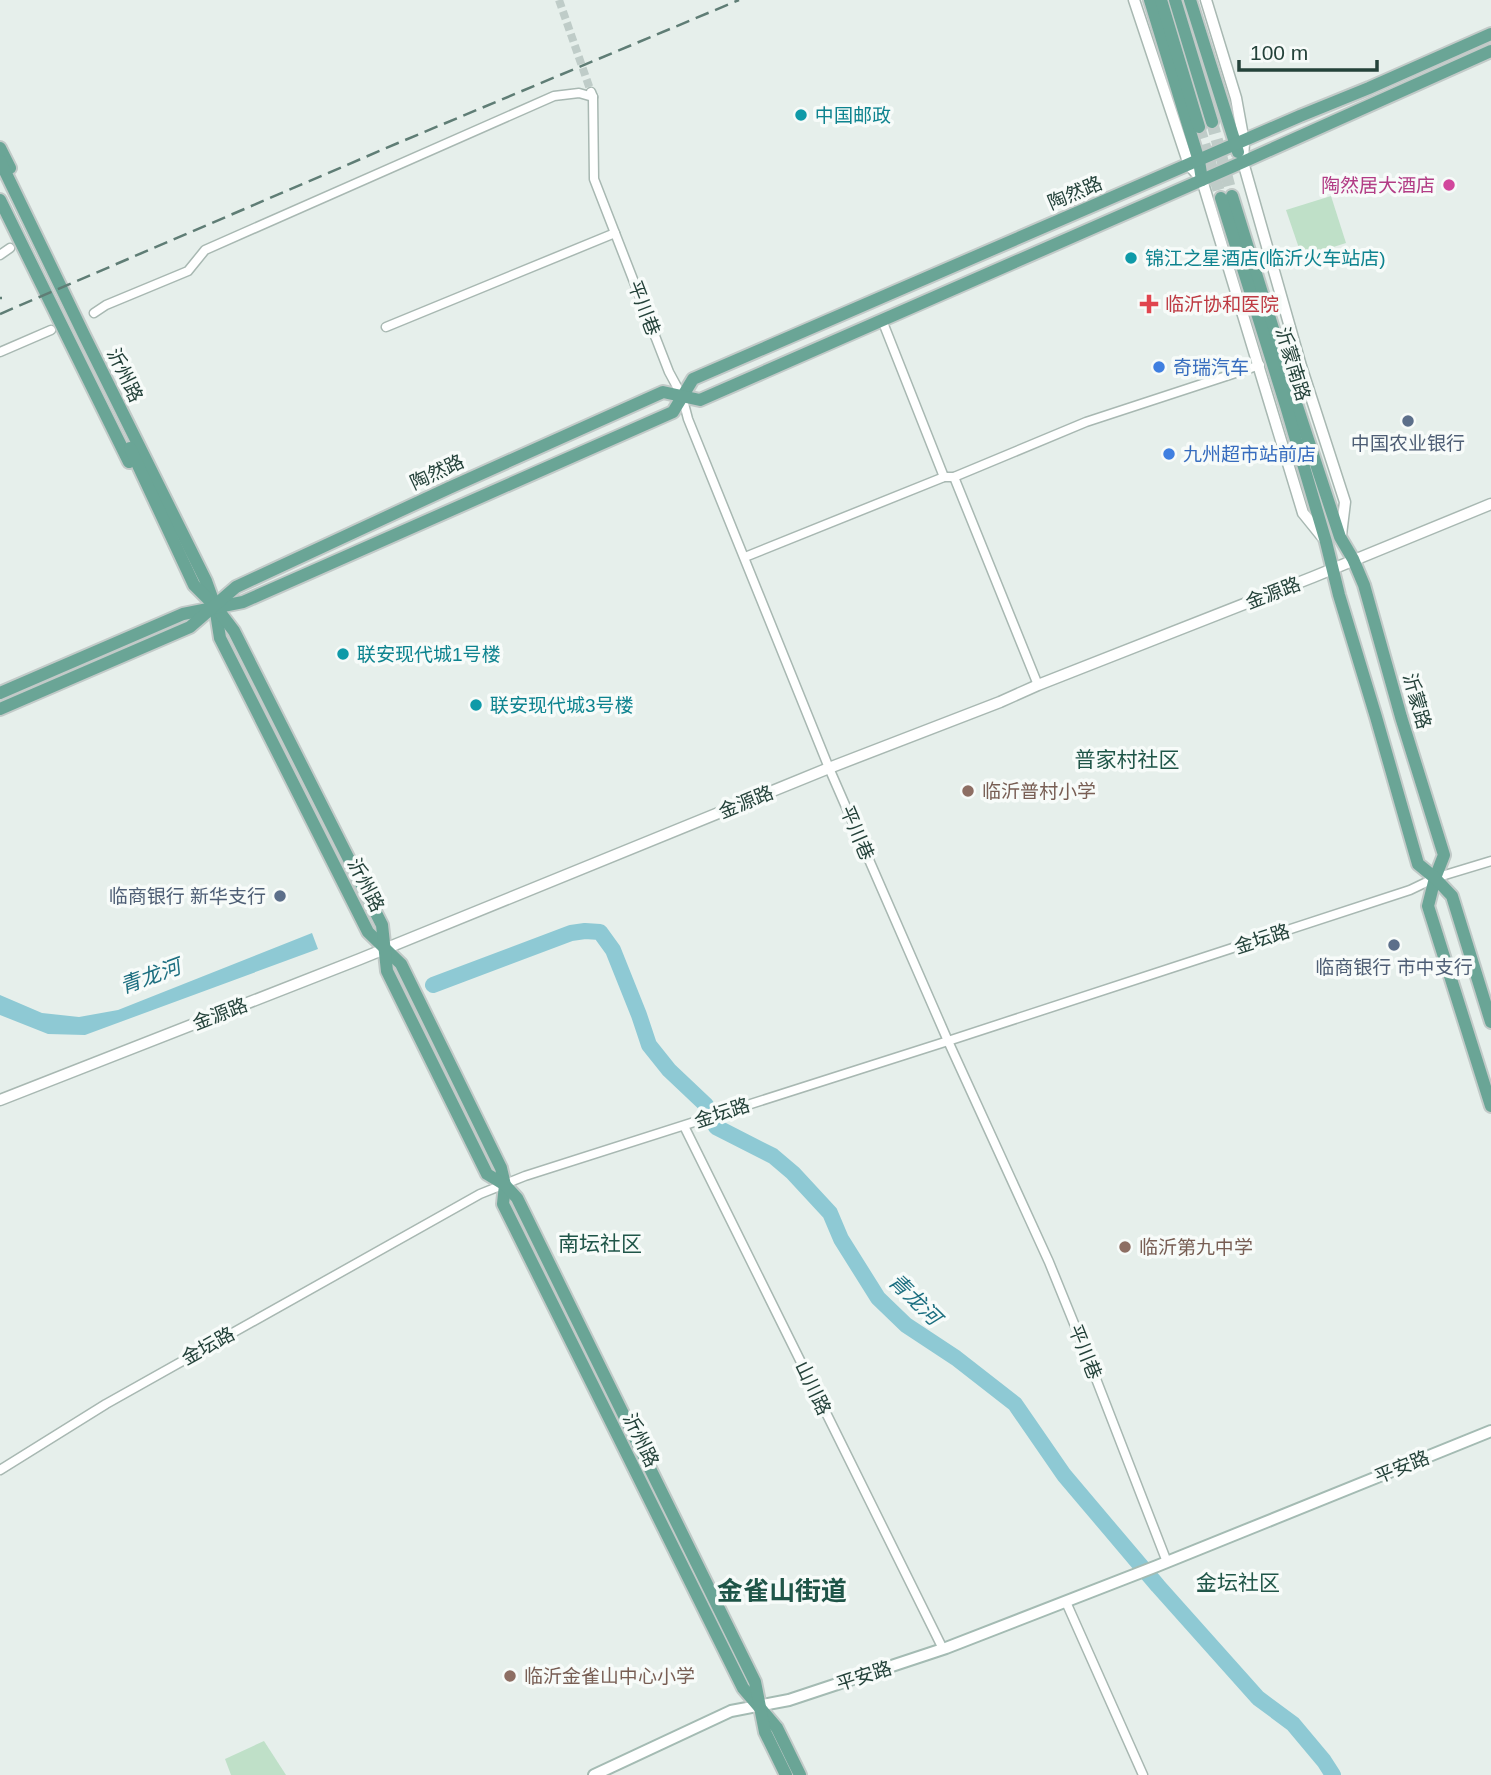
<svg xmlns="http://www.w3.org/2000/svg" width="1491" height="1775" font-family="Arial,'Noto Sans SC',sans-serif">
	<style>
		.green { fill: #bfe0c8 }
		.water { fill: #8ec9d4 }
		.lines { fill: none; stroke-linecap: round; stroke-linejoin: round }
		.river { stroke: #8ec9d4; stroke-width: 16 }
		.minor-tunnel { stroke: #bfccc8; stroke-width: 8; stroke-dasharray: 8 4; stroke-linecap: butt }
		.primary-tunnel { stroke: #bfccc8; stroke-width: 12; stroke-dasharray: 12 6; stroke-linecap: butt }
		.minor-casing { stroke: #a8b8b2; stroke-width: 11 }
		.tertiary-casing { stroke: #a8b8b2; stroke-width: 13 }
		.secondary-casing { stroke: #a4bbb3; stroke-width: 14 }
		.primary-casing { stroke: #c2cac8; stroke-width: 16 }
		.minor { stroke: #fff; stroke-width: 8 }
		.tertiary { stroke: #fff; stroke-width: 10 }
		.secondary { stroke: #fff; stroke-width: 10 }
		.primary { stroke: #6aa596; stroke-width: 12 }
		.rail { stroke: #5f7d75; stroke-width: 2.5; stroke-dasharray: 14 7; stroke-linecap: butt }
		.culture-dot { fill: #0f9aa8; stroke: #f7fbf9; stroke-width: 2.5 }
		.hotel-dot { fill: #d1479c; stroke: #f7fbf9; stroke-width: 2.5 }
		.health-dot { fill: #e0444e; stroke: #f7fbf9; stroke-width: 2.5 }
		.shop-dot { fill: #3f7fe0; stroke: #f7fbf9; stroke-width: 2.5 }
		.service-dot { fill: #5c6f8a; stroke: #f7fbf9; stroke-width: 2.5 }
		.education-dot { fill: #8d6e63; stroke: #f7fbf9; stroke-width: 2.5 }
		.labels { text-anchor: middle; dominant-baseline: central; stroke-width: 7; stroke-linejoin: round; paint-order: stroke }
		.culture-label { font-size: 19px; fill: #0d838f; stroke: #f7fbf9; text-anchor: start }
		.hotel-label { font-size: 19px; fill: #b23c85; stroke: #f7fbf9; text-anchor: end }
		.street-label { font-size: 19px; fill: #24423a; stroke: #f7fbf9 }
		.health-label { font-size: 19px; fill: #be3a42; stroke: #f7fbf9; text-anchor: start }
		.shop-label { font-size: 19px; fill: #366cbe; stroke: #f7fbf9; text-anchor: start }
		.service-label { font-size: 19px; fill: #4e5e75; stroke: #f7fbf9 }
		.education-label { font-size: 19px; fill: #785e54; stroke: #f7fbf9; text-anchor: start }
		.neighbourhood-label { font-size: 21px; fill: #1f5548; stroke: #f7fbf9 }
		.water-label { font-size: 21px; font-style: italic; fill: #1c6f80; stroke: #f7fbf9 }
		.district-label { font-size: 26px; font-weight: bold; fill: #1f5548; stroke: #f7fbf9 }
	</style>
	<rect width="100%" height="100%" fill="#e6efeb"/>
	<g class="green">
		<path d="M1331,196l15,47 -44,14 -16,-47z"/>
		<path d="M264,1741l22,34h-55l-6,-16z"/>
	</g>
	<path class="water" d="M312,933l6,16 -233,86 -37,-1 -48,-19v-20l42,18 37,4 39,-7z"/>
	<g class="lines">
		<path class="river" d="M433,985l138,-52 14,-2 15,1 13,18 26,65 10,30 20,25 37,35 10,22 57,29 20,17 37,40 11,26 37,59 28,27 50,33 59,46 49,71 94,111 100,112 35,26 31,37 9,14"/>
		<path class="minor-tunnel" d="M559,0l32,92"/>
		<g class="primary-tunnel">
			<path d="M1212,122l20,74"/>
			<path d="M1199,127l22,71"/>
		</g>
		<defs>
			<g id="minor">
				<path d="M591,92l2,5 1,82 75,193 13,24 6,23 141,349 119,273 101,221 37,91 81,209"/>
				<path d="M0,255l10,-7"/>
				<path d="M94,313l12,-8 82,-34 17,-21 349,-154 25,-3 14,4"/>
				<path d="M882,320l62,157"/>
				<path d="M386,327l229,-94"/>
				<path d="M0,352l51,-22"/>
				<path d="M954,477l84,208"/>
				<path d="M745,557l199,-80h10l132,-55 174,-57"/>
				<path d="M684,1126l259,523"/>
				<path d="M0,1470l106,-66 374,-210 45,-18 423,-135 462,-151 25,-12 56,-17"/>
				<path d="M1066,1602l77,173"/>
			</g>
			<g id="tertiary">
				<path d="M1134,0l55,165 13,15 101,333 21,26"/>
				<path d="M1206,0l30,98 8,44 -1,20 58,204 44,136 -4,33"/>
				<path d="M0,1100l360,-141 469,-191 171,-66 38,-17 275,-108 178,-73"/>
			</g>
			<path id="secondary" d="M594,1775l137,-64 58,-11 157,-52 211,-82 334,-135"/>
			<g id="primary">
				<path d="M1150,0l49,161 3,19"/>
				<path d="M1161,0l38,127"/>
				<path d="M1175,0l37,122"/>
				<path d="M1190,0l48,152"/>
				<path d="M0,148l10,20"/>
				<path d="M0,161l84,174 122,246 9,25 5,32 148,294 33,32 100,204 4,17 -2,19 240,484 34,40 23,47"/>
				<path d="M1232,196l64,207 44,134 13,22 11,26 37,132 43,138 -9,23 -7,28 63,200"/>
				<path d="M1221,198l65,208 40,136 13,53 37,122 42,147 17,14 17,18 39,126"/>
				<path d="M0,200l129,262"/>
				<path d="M130,448l64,137 21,21 19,25 148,294 5,46 100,203 18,11 12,13 238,484 10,50 21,43"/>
				<path d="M0,693l183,-79 60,-12 430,-190 20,-33 607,-263 69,-28 122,-54"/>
				<path d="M0,709l190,-82 46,-40 213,-99 214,-96 37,8 543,-238 248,-111"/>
			</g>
		</defs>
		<use href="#minor" class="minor-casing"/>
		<use href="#tertiary" class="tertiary-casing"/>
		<use href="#secondary" class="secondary-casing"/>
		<use href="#primary" class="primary-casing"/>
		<use href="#minor" class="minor"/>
		<use href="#tertiary" class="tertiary"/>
		<use href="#secondary" class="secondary"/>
		<use href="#primary" class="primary"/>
		<g class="rail">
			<path d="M0,298h2"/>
			<path d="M0,314l398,-171 341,-143"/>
		</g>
	</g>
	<g class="culture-dot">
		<circle cx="801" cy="115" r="7"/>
		<circle cx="1131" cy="258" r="7"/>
		<circle cx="343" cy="654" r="7"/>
		<circle cx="476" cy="705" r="7"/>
	</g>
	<circle class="hotel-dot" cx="1449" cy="185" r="7"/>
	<path class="health-dot" d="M1145.5 293.5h7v7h7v7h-7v7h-7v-7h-7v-7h7z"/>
	<g class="shop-dot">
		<circle cx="1159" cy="367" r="7"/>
		<circle cx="1169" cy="454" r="7"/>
	</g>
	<g class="service-dot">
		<circle cx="1408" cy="421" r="7"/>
		<circle cx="280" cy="896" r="7"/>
		<circle cx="1394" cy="945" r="7"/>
	</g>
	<g class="education-dot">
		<circle cx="968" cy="791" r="7"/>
		<circle cx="1125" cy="1247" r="7"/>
		<circle cx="510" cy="1676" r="7"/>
	</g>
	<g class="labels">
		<g class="culture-label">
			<text x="815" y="115">中国邮政</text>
			<text x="1145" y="258">锦江之星酒店(临沂火车站店)</text>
			<text x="357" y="654">联安现代城1号楼</text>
			<text x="490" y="705">联安现代城3号楼</text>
		</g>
		<g class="hotel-label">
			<text x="1435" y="185">陶然居大酒店</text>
		</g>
		<g class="street-label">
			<text transform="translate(1075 193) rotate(-23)">陶然路</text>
			<text transform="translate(644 308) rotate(69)">平川巷</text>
			<text transform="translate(1293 364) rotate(73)">沂蒙南路</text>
			<text transform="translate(125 375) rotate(64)">沂州路</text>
			<text transform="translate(437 472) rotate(-25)">陶然路</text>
			<text transform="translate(1273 593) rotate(-21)">金源路</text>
			<text transform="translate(1417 701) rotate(74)">沂蒙路</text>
			<text transform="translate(746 802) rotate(-22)">金源路</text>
			<text transform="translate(857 833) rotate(67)">平川巷</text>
			<text transform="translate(366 885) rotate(63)">沂州路</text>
			<text transform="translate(1262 939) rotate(-18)">金坛路</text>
			<text transform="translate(220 1014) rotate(-21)">金源路</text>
			<text transform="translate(722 1113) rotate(-18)">金坛路</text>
			<text transform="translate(208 1346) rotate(-29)">金坛路</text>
			<text transform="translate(1085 1352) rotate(68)">平川巷</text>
			<text transform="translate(813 1388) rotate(64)">山川路</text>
			<text transform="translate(641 1440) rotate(64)">沂州路</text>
			<text transform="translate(1402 1467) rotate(-22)">平安路</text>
			<text transform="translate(864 1676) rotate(-18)">平安路</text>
		</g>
		<g class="health-label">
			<text x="1165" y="304">临沂协和医院</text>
		</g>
		<g class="shop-label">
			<text x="1173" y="367">奇瑞汽车</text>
			<text x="1183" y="454">九州超市站前店</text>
		</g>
		<g class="service-label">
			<text x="1408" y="443">中国农业银行</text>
			<text x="266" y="896" text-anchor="end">临商银行 新华支行</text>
			<text x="1394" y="967">临商银行 市中支行</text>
		</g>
		<g class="education-label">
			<text x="982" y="791">临沂普村小学</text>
			<text x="1139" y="1247">临沂第九中学</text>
			<text x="524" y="1676">临沂金雀山中心小学</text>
		</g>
		<g class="neighbourhood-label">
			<text x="1127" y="759">普家村社区</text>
			<text x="600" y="1243">南坛社区</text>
			<text x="1238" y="1582">金坛社区</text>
		</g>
		<g class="water-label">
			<text transform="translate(150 976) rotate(-20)">青龙河</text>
			<text transform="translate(915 1299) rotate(44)">青龙河</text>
		</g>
		<g class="district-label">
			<text x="782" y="1591">金雀山街道</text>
		</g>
	</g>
	<path d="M1239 60v10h138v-10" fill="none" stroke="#24423a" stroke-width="3.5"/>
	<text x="1250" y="60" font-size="21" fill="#24423a" stroke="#f7fbf9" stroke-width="5" paint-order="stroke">100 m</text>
</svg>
